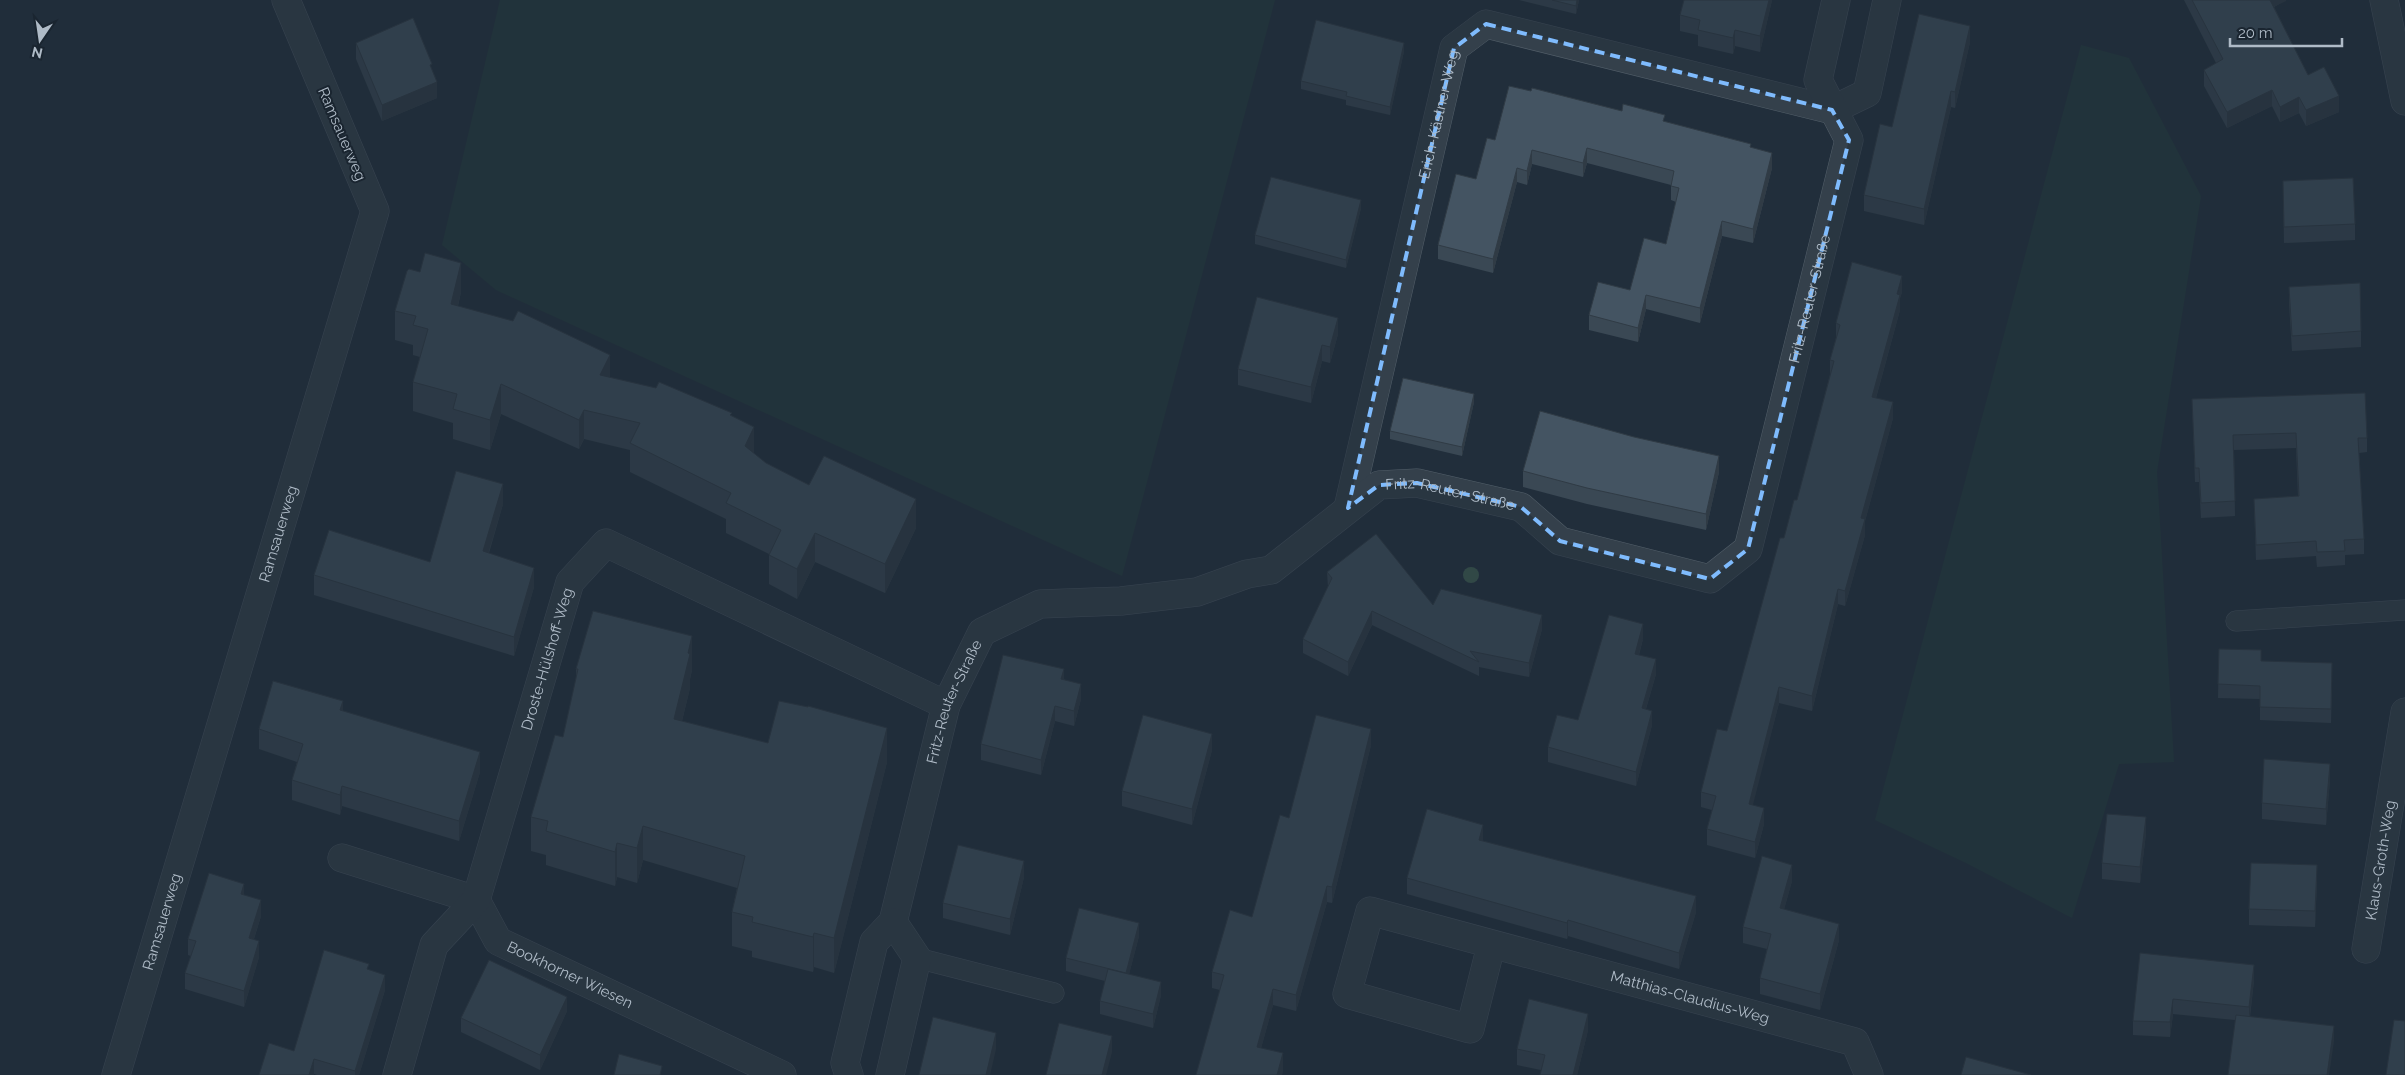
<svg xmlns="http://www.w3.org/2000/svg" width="2405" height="1075" font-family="Raleway,sans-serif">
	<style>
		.green { fill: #233b3c }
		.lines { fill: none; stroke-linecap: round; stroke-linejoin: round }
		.service-casing { stroke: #525e69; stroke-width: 21 }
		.minor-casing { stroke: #525e69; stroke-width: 29 }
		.service { stroke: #34404b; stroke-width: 20 }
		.minor { stroke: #34404b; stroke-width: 28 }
		.tree { fill: #466956 }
		.wall { fill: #3a4854 }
		.shaded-wall { fill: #303b45 }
		.building { fill: #445462; stroke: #303b45 }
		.marked { fill: none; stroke: #7fbbfd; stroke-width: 4; stroke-dasharray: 10 6; stroke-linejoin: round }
		.labels { text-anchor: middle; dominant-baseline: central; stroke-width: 4; stroke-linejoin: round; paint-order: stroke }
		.street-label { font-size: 15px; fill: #afbbc7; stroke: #1a2530 }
	</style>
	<rect width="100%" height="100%" fill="#212e3b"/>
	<g class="green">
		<path d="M500,0h775l-153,576 -626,-286 -54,-45z"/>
		<path d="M2081,45l48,13 72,138 -44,276 17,290 -55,2 -47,154 -106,-55 -91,-43z"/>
	</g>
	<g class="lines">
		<defs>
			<g id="service">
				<path d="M2236,621l169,-11"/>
				<path d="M917,958l137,35"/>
			</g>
			<g id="minor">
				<path d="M2384,0l21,101"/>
				<path d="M1832,110l35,-17 20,-93"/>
				<path id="s1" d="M1348,508l106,-460 32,-24 346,86"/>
				<path d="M342,858l134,42"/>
				<path id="s2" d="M476,900l22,41 284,134"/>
				<path id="s3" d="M893,922l53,-217 36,-73 58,-28 81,-3 76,-9 50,-18 24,-4 108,-85 38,-2 104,24 39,34 150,38 38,-30 101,-409 -31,-60 18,-80"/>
				<path id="s4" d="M1491,946l-21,83 -123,-35 23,-83 485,131 14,33"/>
				<path id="s5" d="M2366,949l39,-237"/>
				<path id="s6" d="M116,1075l259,-864 -89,-211"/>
				<path id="s7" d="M397,1075l37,-130 42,-45 94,-318 36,-39 340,162"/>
				<path d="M849,1075l-4,-12 29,-121 19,-20 24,36 -27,117"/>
			</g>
		</defs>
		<use href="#service" class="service-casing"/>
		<use href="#minor" class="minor-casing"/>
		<use href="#service" class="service"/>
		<use href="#minor" class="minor"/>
	</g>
	<circle class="tree" cx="1471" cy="575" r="8"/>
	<g class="wall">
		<path d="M1519,0h60l-3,14z"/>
		<path d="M1772,0l-12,52 -25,-6 -2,8 -35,-8v-11l-18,-4v-16z"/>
		<path d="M2184,0h102l-12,7 34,68 31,37 -33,14 -7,-13 -19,9 -8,-16 -45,22 -23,-42v-16l12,-7z"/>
		<path d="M1970,42l-15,66 -4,-1 -27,118 -60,-14v-16l28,-68z"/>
		<path d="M356,43l76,28 5,27 -55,23 -26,-62z"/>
		<path d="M1404,51l-14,64 -44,-10v-5l-45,-11v-8z"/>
		<path d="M1665,122l86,26 21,20 -19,75 -31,-7 -22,87 -54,-14 -8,33 -49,-12v-15l41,-25 36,-46 10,-42 -5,-2v-15l-84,-22 -4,14 -51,-13 -5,21 -10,-3 -24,91 -55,-14v-14l38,-66 19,-39z"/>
		<path d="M2283,181l72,43v16l-71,3z"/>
		<path d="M1361,208l-15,60 -91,-24v-9z"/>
		<path d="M420,272l41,20 -3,14 152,72 122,38 22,38 12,9 43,22 107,43 -31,65 -70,-31 -18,37 -28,-15v-30l-43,-21v-14l-96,-47v-22l-46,-11 -5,10 -78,-35 -11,36 -37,-11v-16l-40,-12v-29l7,-25 -7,-2v-10l-18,-5v-29z"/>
		<path d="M2289,287l72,44v16l-69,4 -3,-48z"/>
		<path d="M1902,292l-2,6v12l-24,88 17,20 -28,103v14l-20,71 -7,-2 -26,107 -33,-8 -27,102 12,19 -9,34 -48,-13v-16l5,-19 -11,-3v-15l26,-61 57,-193 13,-38 33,-125v-15l6,-22v-15z"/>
		<path d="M1338,334l-8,29 -8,-2 -11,42 -73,-18v-16z"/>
		<path d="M2192,399l175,39v14l-8,1 5,86v15l-19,1v10l-28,2 -1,-11 -60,4 -2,-61 44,-3 -2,-48 -62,2 1,66 -34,2 -2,-36h-4z"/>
		<path d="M1474,402l-12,54 -72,-17v-8z"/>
		<path d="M1634,437l85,35 -13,58 -119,-26 -64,-17v-16z"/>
		<path d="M503,504l-14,49 45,34 -20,69 -200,-61v-20l116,-13z"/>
		<path d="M1327,572l106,33 109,24 -13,48 -50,-10v9l-107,-51 -24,51 -45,-23v-14l25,-52z"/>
		<path d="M1643,639l-4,16 17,19 -10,35 6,16 -16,61 -88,-24v-15l30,-27z"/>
		<path d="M2219,649l42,12 71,16 -1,46 -71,-3v-21l-42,-1z"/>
		<path d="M576,669l116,1 -2,9v9l-8,33 86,22 119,19 -53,211 -20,-6 -1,5 -61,-15v-6l-20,-5v-34l5,-24 -94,-28 -6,23 -20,-6 -2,9 -69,-21v-10l-15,-4v-34l32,-80 13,-58z"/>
		<path d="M1064,679l17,20 -7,27 -19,-5 -14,54 -60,-15v-16z"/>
		<path d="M343,711l137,61 -21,69 -117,-35 -2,9 -48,-15v-20l5,-18 -38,-13v-20z"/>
		<path d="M1371,745l-39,158 -5,-1 -31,109 -23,-6 -12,43 22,21 -1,6h-86l24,-85 -8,-2v-16l40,-55z"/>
		<path d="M1212,750l-20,75 -70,-19v-15z"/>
		<path d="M2330,780l-4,45 -64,-6v-16z"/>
		<path d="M2146,833l-6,50 -38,-4v-16z"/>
		<path d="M1483,841l213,71 -17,57 -111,-33 -1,3 -160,-45v-16z"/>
		<path d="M1024,877l-14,58 -67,-17v-15z"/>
		<path d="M1792,881l-8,28 55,31 -19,70 -60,-16v-16l7,-29 -24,-6v-16z"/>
		<path d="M2317,881l-2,46 -66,-2v-16z"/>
		<path d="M244,895l17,21 -7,23 5,18 -15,50 -59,-18v-16l6,-17 -3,-1v-16z"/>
		<path d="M1139,936l-10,38 32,21 -8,33 -53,-14v-13l5,-20 -39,-10v-13z"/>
		<path d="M2140,953l114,27 -4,37 84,24 -99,-21 -62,-6 -3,23 -37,-2v-14z"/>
		<path d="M369,970l16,20 -26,85h-42l-3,-1v1h-55l35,-24z"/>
		<path d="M567,1011l-27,59 -79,-38v-14z"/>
		<path d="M1588,1030l-11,45h-37l1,-5 -24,-5v-16z"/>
	</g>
	<g class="shaded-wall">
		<path d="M1577,0h2l-3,14v-8z"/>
		<path d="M1769,0h3l-12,52v-16z"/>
		<path d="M2267,0h19v1l-19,9z"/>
		<path d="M1970,26v16l-15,66v-16z"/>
		<path d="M1735,30v16l-2,8v-16z"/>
		<path d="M1404,43v8l-14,64v-8z"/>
		<path d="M437,82v16l-55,23v-16z"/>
		<path d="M2272,90v16l-45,22v-16z"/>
		<path d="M1951,91v16l-27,118v-16z"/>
		<path d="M2339,96v16l-33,14v-16z"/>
		<path d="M2299,97v16l-19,9v-15z"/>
		<path d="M1587,148v15l-4,14v-14z"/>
		<path d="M1532,150v14l-5,21v-14z"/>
		<path d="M1772,153v15l-19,75v-14z"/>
		<path d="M1517,168v14l-24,91v-14z"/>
		<path d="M1361,200v8l-15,60v-8z"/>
		<path d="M1722,221v15l-22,87v-15z"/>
		<path d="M461,263v29l-10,42v-30z"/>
		<path d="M1902,276v16l-2,6v12l-28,102v-15z"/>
		<path d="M1646,295v14l-8,33v-14z"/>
		<path d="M1338,318v16l-8,29v-16z"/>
		<path d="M1322,345v16l-11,42v-16z"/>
		<path d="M610,355v29l-10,-9z"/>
		<path d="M501,384v30l-11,36v-30z"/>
		<path d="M1474,394v8l-12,54v-9z"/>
		<path d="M1893,402v16l-28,103v14l-20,71v-15l16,-73z"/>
		<path d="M584,410v29l-5,10v-29z"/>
		<path d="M754,427v29l-9,-10z"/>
		<path d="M1719,456v16l-13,58v-16z"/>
		<path d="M503,484v20l-20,67v-20z"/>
		<path d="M916,499v29l-31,65v-29z"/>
		<path d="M815,533v29l-18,37v-30z"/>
		<path d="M534,568v19l-20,69v-19z"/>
		<path d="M1838,589v15l-26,107v-15z"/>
		<path d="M1372,611v14l-24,51v-14z"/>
		<path d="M1542,615v14l-13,48v-14z"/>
		<path d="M1643,624v15l-8,29v-14z"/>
		<path d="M692,636v34l-2,9v9l-16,65v-34z"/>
		<path d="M1656,659v15l-14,48v-14z"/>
		<path d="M1064,669v16l-3,-6z"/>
		<path d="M1081,684v15l-7,27v-15z"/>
		<path d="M1779,687v16l-30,117v-16z"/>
		<path d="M343,701v20l-3,-11z"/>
		<path d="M1055,706v15l-14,54v-15z"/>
		<path d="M1652,711v14l-16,61v-14z"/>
		<path d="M887,728v34l-53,211v-35z"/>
		<path d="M1371,729v16l-39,158v-16z"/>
		<path d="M1212,734v16l-20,75v-16z"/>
		<path d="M480,752v20l-21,69v-20z"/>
		<path d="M2330,764v16l-4,45v-16z"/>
		<path d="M342,786v20l-2,9v-20z"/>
		<path d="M1764,808v16l-9,34v-16z"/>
		<path d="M2146,817v16l-6,50v-16z"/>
		<path d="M1483,825v16l-4,15v-16z"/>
		<path d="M643,826v34l-6,23v-35z"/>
		<path d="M617,843v34l-2,9v-34z"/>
		<path d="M1024,861v16l-14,58v-16z"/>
		<path d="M1792,865v16l-12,43v-16z"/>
		<path d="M2317,865v16l-2,46v-16z"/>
		<path d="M244,884v16l-3,-6z"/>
		<path d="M1327,886v16l-31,109v-16z"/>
		<path d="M1696,896v16l-17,57v-16z"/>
		<path d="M261,900v16l-12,38v-16z"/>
		<path d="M1568,920v16l-1,3v-16z"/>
		<path d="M1139,923v13l-13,50v-13z"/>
		<path d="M1839,924v16l-19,70v-16z"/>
		<path d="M814,933v34l-1,5v-35z"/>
		<path d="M259,941v16l-15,50v-16z"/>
		<path d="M2254,965v15l-5,42v-15z"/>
		<path d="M385,975v15l-26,85h-4v-4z"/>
		<path d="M1161,982v13l-8,33v-14z"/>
		<path d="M1273,989v16l-16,58v-16z"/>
		<path d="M567,997v14l-27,59v-15z"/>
		<path d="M2173,999v15l-3,23v-15z"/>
		<path d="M1588,1014v16l-11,45h-4z"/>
		<path d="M2334,1026v15l-5,34h-2z"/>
		<path d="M996,1033v16l-6,26h-4z"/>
		<path d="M1112,1036v16l-6,23h-4z"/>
		<path d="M1283,1053v16l-1,6h-5z"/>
		<path d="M314,1059v16h-5z"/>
	</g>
	<g class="building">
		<path d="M1552,0h25l-1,6z"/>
		<path d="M1684,0h85l-9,36 -25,-6 -2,8 -35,-8 2,-10 -20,-5z"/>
		<path d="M2192,0h78l38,75 16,-8 15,29 -33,14 -7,-13 -19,10 -8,-17 -45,22 -23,-42 19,-11z"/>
		<path d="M1919,14l51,12 -15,66 -4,-1 -27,118 -60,-14 16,-71 12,3z"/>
		<path d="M413,18l19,46 -2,1 7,17 -55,23 -26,-62z"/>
		<path d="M1316,20l88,23 -14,64 -44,-11 1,-4 -46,-11z"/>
		<path d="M1509,86l22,5 1,-3 90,23 1,-7 42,11 -2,6 88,23 -1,3 22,6 -19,76 -31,-8 -22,87 -54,-13 -8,33 -49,-13 9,-33 32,8 14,-52 22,6 13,-56 -8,-2 3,-15 -87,-23 -4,15 -51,-13 -5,21 -10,-3 -24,91 -55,-14 18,-71 20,5 11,-41 8,2z"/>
		<path d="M1271,177l90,23 -15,60 -91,-25z"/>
		<path d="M2353,178l2,46 -71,3 -1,-46z"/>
		<path d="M425,253l36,10 -10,41 62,17 5,-10 92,44 -10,20 56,13 3,-6 73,31 -2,2 24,12 -9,19 21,17 43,22 15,-29 92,43 -31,65 -70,-31 -18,36 -28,-14 12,-25 -55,-27 5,-10 -101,-50 10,-20 -56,-13 -5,10 -78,-36 -11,36 -37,-11 4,-15 -44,-12 15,-53 -15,-4 3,-9 -21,-5 12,-40 2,-2 11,3z"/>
		<path d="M1852,262l50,14 -5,18 3,1 -28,102 21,5 -32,116 4,1 -20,72 -7,-2 -26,107 -33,-9 -30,117 15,4 -9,34 -48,-13 9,-33 -15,-4 16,-63 10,2 53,-193h4l10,-38h3l37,-139 -4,-1 10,-35 -4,-2z"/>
		<path d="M2360,283l1,48 -69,5 -3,-49z"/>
		<path d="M1257,297l81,21 -8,29 -8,-2 -11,42 -73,-18z"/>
		<path d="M1403,378l71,16 -12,53 -72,-16z"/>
		<path d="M2365,393l2,45h-9l6,101 -20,1 1,11 -28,1 -1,-11 -60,4 -2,-46 45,-3 -3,-63 -63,2 2,66 -34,2 -2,-35h-4l-3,-69z"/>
		<path d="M1540,411l94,26 85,19 -13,58 -119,-26 -64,-17z"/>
		<path d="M456,471l47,13 -20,67 51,17 -20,69 -200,-62 15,-45 101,32z"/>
		<path d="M1376,534l57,71 8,-16 101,26 -13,48 -59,-12 9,11 -107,-51 -24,51 -45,-23 29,-61 -5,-6z"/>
		<path d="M593,611l99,25 -4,17 2,1 -16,65 94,24 11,-42 29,6v-1l79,22 -53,210 -20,-5 -1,4 -61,-15 1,-5 -21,-5 13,-56 -102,-30 -6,22 -20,-5 -2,9 -69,-21 2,-10 -17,-4 24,-82 8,2 15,-68h-2z"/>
		<path d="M1609,615l34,9 -8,30 21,5 -14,49 10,3 -16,61 -88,-25 9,-32 21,5z"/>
		<path d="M2219,649l42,1v11l71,2 -1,46 -71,-2v-21l-42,-2z"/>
		<path d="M1003,655l61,14 -3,10 20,5 -7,27 -19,-5 -14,54 -60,-16z"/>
		<path d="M273,681l70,20 -3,9 140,42 -21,69 -117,-35 -2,9 -48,-15 11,-36 -44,-15z"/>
		<path d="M1143,715l69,19 -20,75 -70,-18z"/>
		<path d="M1316,715l55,14 -39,158 -5,-1 -31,109 -23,-6 -16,58 26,6 -6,22h-81l28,-100 -12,-3 18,-62 22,7 28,-102 9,3z"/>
		<path d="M2264,759l66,5 -4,45 -64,-6z"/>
		<path d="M1427,809l56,16 -4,15 217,56 -17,57 -111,-33 -1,3 -160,-45z"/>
		<path d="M2107,814l39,3 -6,50 -38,-4z"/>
		<path d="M958,845l66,16 -14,58 -67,-16z"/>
		<path d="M1762,856l30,9 -12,43 59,16 -19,70 -60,-16 11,-44 -28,-7z"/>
		<path d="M2251,863l66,2 -2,46 -66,-2z"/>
		<path d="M209,873l35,11 -3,10 20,6 -12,38 10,3 -15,50 -59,-18 11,-32 -8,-2z"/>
		<path d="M1079,908l60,15 -13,50 -60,-15z"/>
		<path d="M324,950l45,14 -2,5 18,6 -30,96 -41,-12 -5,16h-50l10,-32 25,8z"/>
		<path d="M2140,953l114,12 -5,42 -76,-8 -3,23 -37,-1z"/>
		<path d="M489,960l78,37 -27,58 -79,-37z"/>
		<path d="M1108,969l53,13 -8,32 -53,-13z"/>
		<path d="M1529,999l59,15 -15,61h-33l5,-20 -28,-6z"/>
		<path d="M2236,1015l98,11 -7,49h-99z"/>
		<path d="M933,1017l63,16 -10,42h-67z"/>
		<path d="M2394,1020l11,1v54h-19z"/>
		<path d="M1059,1023l53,13 -10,39h-56z"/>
		<path d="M619,1054l43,12 -2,9h-46z"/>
		<path d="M1966,1057l65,18h-70z"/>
	</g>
	<path d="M0 0H2405V1075H0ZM1486,24l346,86 17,30 -101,409 -38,30 -150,-38 -39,-34 -104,-24 -38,2 -31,23 106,-460z" fill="#212e3b" fill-opacity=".55" fill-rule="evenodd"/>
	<path class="marked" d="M1486,24l346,86 17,30 -101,409 -38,30 -150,-38 -39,-34 -104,-24 -38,2 -31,23 106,-460z"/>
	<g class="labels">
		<g class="street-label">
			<text stroke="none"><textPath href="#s1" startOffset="404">Erich-Kästner-Weg</textPath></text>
			<text transform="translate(342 134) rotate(67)">Ramsauerweg</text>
			<text stroke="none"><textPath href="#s3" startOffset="1399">Fritz-Reuter-Straße</textPath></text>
			<text stroke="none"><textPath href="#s3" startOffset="814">Fritz-Reuter-Straße</textPath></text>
			<text stroke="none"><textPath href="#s6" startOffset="565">Ramsauerweg</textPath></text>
			<text stroke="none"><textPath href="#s7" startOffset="448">Droste-Hülshoff-Weg</textPath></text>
			<text stroke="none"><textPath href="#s3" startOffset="229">Fritz-Reuter-Straße</textPath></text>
			<text stroke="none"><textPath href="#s5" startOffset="90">Klaus-Groth-Weg</textPath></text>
			<text stroke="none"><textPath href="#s6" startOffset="160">Ramsauerweg</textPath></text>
			<text stroke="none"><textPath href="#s2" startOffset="126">Bookhorner Wiesen</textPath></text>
			<text stroke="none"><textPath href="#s4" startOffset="631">Matthias-Claudius-Weg</textPath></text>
		</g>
	</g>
	<g transform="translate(40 40) rotate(193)" stroke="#1a2530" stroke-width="4" paint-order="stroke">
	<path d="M0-4L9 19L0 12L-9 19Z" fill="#afbbc7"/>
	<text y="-8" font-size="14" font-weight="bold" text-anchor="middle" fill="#afbbc7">N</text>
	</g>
	<path d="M2230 38v8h112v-8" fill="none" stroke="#afbbc7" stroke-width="2.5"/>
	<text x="2238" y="38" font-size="15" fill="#afbbc7" stroke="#1a2530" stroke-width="4" paint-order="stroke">20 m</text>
</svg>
